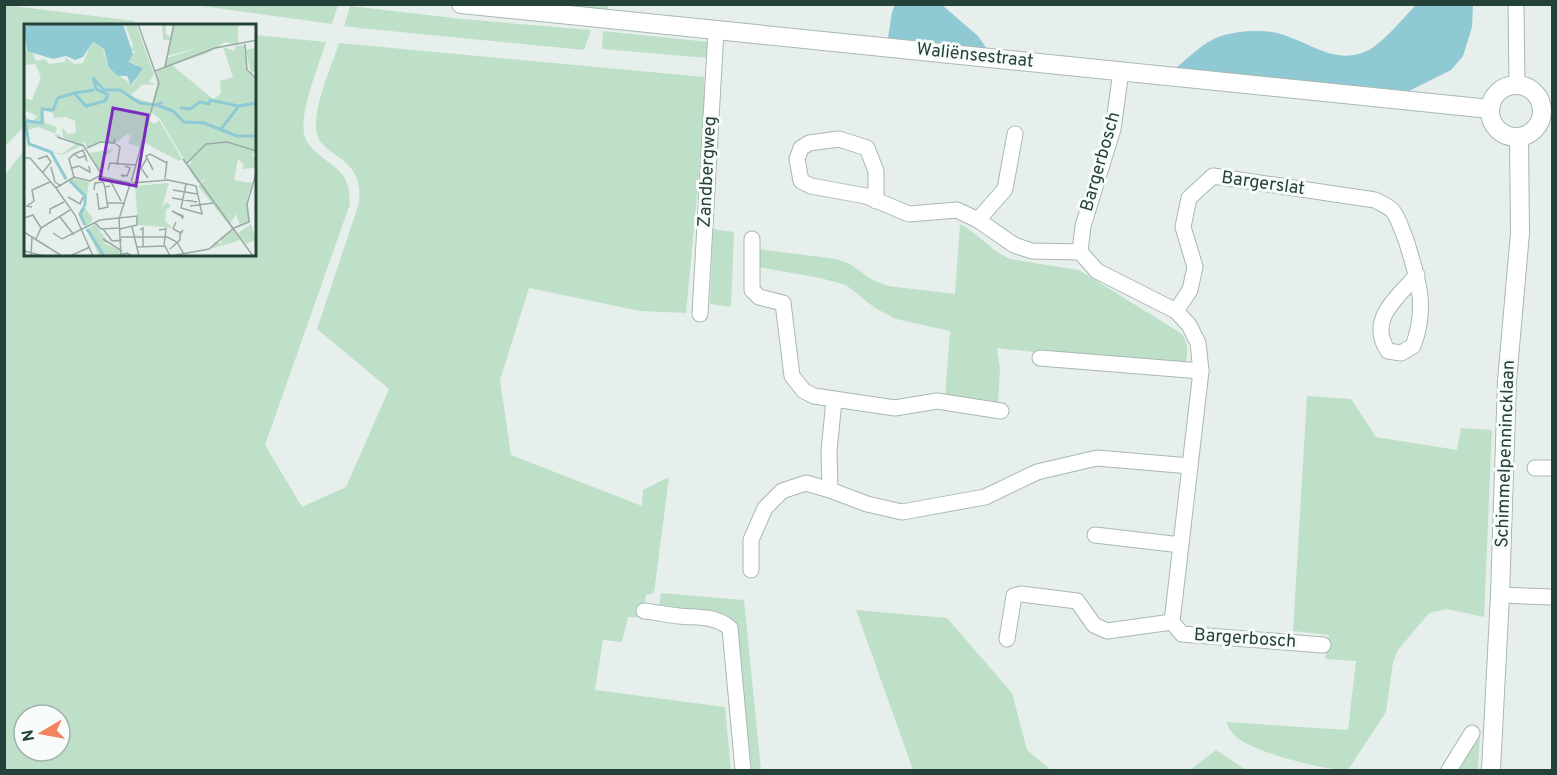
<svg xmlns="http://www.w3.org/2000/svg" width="1557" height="775" font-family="Overpass,sans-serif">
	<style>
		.green { fill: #bfe0c8; fill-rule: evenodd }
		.water { fill: #8ec9d4 }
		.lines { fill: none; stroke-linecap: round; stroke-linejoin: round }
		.minor-casing { stroke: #a8b8b2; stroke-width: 17 }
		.tertiary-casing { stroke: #a8b8b2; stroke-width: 20 }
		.minor { stroke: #fff; stroke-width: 15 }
		.tertiary { stroke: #fff; stroke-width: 18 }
		.labels { text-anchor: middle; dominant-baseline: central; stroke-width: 6; stroke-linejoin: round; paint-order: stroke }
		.street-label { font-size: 18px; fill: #24423a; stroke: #f7fbf9 }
		.inset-river { fill: none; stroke: #8ec9d4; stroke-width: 3 }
		.inset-road { fill: none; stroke: #98aaa4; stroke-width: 1.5 }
		.view { fill: #7b2cbf; fill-opacity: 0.15; stroke: #7b2cbf; stroke-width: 3 }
		.inset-edge { fill: none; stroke: #24423a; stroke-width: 3 }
	</style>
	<rect width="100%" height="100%" fill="#e6efeb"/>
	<g class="green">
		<path d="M5,5l130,16 -5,5h-104l-1,100 -20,20z"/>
		<path d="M194,5l144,-1v1l-6,19z"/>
		<path d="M548,5h61l-2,5z"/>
		<path d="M350,6l112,13 129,11 -7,20 -225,-22 -15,-2z"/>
		<path d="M603,31l106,11 -2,16 -105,-9z"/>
		<path d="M255,35l71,7c-7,22 -26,69 -22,91 4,24 38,29 44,53 2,5 1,12 2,18l-85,241 37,62 44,-20 43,-98 -72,-60 42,-126c6,-51 -41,-43 -43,-75 -1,-26 15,-60 23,-85l365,34v45l-18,191 -46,-2 -111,-23 -29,92 11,75 131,51 1,-16 26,-13 -15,116 -8,2 -3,22h-15l-6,25 -19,-2 -8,50 130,17 6,63h-726l-1,-594 21,-27 1,106h229zM24,715h36v36h-36z"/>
		<path d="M960,224c18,9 31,27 50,35l69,11 100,62c12,10 8,22 6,36l-188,-20 3,21 -2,35 -53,-7 5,-66 -54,-12 -21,-11 -29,-23 -26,-7 -63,-11 2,-18 77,10 14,5 21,15 17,7 67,8z"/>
		<path d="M713,229l21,3 -3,75 -21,-3z"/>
		<path d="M1307,396l44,3 25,38 81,13 4,-22 31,2 -8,187 -37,-8 -18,4 -31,37 -5,12 -7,50 -38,58c-26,0 -86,-16 -108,-30 -7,-5 -11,-11 -14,-18l122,8 8,-69 -31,-2 4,-24 -36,-4z"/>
		<path d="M661,593l83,7 17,170h-16l-15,-141 -72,-18z"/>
		<path d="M856,610l91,8 65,75 15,57 24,20h-138z"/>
		<path d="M1480,732l-2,38h-25z"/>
		<path d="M1216,750l30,20h-56z"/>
	</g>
	<g class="water">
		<path d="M895,5h47l36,31 9,13 -99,-11 4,-26z"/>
		<path d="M1416,5h57l-1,22 -9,29 -12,14 -42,21 -233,-23c14,-12 28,-26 45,-32 16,-5 35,-6 51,-4 34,6 62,36 97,18 16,-9 34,-32 47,-45z"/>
	</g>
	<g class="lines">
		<defs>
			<g id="minor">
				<path d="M1516,4l1,81"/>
				<path d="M1121,71l-8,58 -30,97 -3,26 17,19 79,40 13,14 9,18 3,28 -29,251 10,12 141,11"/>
				<path d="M1015,134l-10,55 -27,31 36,25 18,6 48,1"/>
				<path d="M876,201v-30l-9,-23 -28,-9 -30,4 -8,5 -4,11 4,22 10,5 55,10 43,18 48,-4 21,10"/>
				<path d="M752,239v51l7,7 24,6 9,73 12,15 10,5 81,12 42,-7 64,10"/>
				<path d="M1176,311l14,-21 5,-23 -12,-40 6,-29 24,-22 162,24c5,3 13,6 17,10 7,8 10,21 14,30 12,39 22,67 7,106l-12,7 -13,-2c-21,-31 9,-53 29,-76"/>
				<path d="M700,314l16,-284"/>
				<path d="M1040,358l161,13"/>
				<path d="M1535,468h17"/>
				<path d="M830,490l-1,-39 5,-51"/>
				<path d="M1095,535l86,10"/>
				<path d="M751,570v-30l14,-32 17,-17 24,-8 24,7 37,14 35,8 83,-15 52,-25 60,-14 93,8"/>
				<path d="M1500,595l52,2"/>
				<path d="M644,611c12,1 23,4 35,5 19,2 35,-1 51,12l13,142"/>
				<path d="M1007,639l7,-43 7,-2 56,7 17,24 13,6 65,-9"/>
				<path d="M1449,770l23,-37"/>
			</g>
			<g id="tertiary">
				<path d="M461,4l1029,105"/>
				<circle cx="1516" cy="111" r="26"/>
				<path d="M1491,770l9,-175 7,-214 13,-148 -1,-95"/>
			</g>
		</defs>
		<use href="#minor" class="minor-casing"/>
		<use href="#tertiary" class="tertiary-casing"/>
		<use href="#minor" class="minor"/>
		<use href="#tertiary" class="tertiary"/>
	</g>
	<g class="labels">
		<g class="street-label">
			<text transform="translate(975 56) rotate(6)">Waliënsestraat</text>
			<text transform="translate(1101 162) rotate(-74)">Bargerbosch</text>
			<text transform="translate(708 172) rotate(-87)">Zandbergweg</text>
			<text transform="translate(1263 184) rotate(8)">Bargerslat</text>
			<text transform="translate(1506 454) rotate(-88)">Schimmelpennincklaan</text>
			<text transform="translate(1245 639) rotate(4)">Bargerbosch</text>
		</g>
	</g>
	<g transform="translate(24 24)">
		<rect width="232" height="232" fill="#e6efeb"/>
		<path d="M101,0h11l18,50 -5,8 8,2 -1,-12 8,-4 3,-10 30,-10 -30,8 3,-16h-7l-1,-16h4v10l5,3 2,-10 -6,-3h71v21l-13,-3 -17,11 -36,12 41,34 8,-5 -1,-13 13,-4 -10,-30 12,4v-5l10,-1 2,26 9,8v72l-4,4 4,3 1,10 -15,1 2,-5 -6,-5 -4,21 18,3 -5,16 3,22 -10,4 -4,-11 -6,10 11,15 -3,2 -28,8 6,-8 6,3 -2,-6 13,-8 -35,-44 9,-8 -9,5 -10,-16 4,-6 -6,2 -26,-44 -9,-7 -3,8 7,4 4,-4 23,39 -3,2 -36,-19 -2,5 -13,-4 3,-7 -4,-2 -12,10 -17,-2 -11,6 -3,-8 -1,5 -21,10 -11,-3 11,2 15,-11 -38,-16 -12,3 -1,-8 -2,7v-12l9,4 4,-5 -13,-6v-12l8,2 9,-23 -6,-13 -11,1v-15l9,3 3,8 9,-2 4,5 16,-2v-5l9,7 9,-1 9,-21 11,7 6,20 24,16 8,-18 -12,-6 6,-10 -4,-1 2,-5zM133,60l-6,23v-4l-21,-7 12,-11zM19,86l10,3 1,5 12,-1 9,4 1,12 -8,1 -6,-7 1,10 -8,-1 2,-9 -12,-4zM232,17v29l-5,4 -5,-24 8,-2zM64,125l2,4 24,-4 -12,10 2,5 -4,8zM49,154l16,4 -4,26 8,11 -7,9 -7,-13 7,-17 -17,-17zM145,159l-7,24 5,-5 4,4 -5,4 -1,11 8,7 -35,-3 -3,-39zM71,200l14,19 -8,-1 20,9 -3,4 -19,1 -12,-27zM227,200l5,16 -10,4 -8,-11z" fill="#bfe0c8" fill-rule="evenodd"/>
		<path d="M9,0h90l10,30 -4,8 14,6 -12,17 -4,-9h-9l-9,-8 -5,-19 -11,-7 -10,15 -8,3 -9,-4 -13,3 -26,-8 -3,-24z" fill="#8ec9d4"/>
		<path class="inset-river" d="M51,69l19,-3M133,81l16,6 11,11 20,1 33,13h20M156,84l10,1 10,-7 9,2 1,-4 28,6 19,-3M0,92l5,28 22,8 15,27M2,97l16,2v-14l11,1 5,-12 16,-5 12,13 19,-5 3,-6 -12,-6 -3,-11 11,12h16l20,13 17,2 5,-3M197,105l17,-22M46,157l15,15v10M60,183l-4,7 5,11M63,205l17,27"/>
		<path class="inset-road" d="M221,20l2,26 10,9M141,43l9,-43M131,47l60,-23 42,-8M33,113l27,9M92,120l4,3 -3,18M59,121l19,30M63,124l13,-6 14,1 1,-4M61,132l-6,2 -5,-4 9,-4 4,11M0,134h6l26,30 19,27 18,41M123,134l-6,10 7,10M14,135l9,-3 4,6 -8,10M159,135l70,97M162,140l20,-20 21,-2 30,9M127,141l2,5 -7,-14 4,-2 17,9M27,143l4,15 6,4M48,144l7,-2 11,6 -1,-6M84,146l2,-7 26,2M50,153l-5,-18 5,-5M100,153l-3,-2 6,1 3,-8 -5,-2M85,154l12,23M141,155l2,-18M107,158l28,-99 -21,-59M108,159l36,-3 24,5 4,1 6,28 -21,-6 5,-24M32,164l18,-11 16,4 9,-5 31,7M70,166l1,-7 8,-1 2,5M149,166l24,4M73,169l2,16 9,-2 -1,-4h18M44,173l12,7 3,-7M148,174l25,4M83,179l-2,-16 5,-1M166,182l23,-3M8,183l-5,-1 7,-5 -2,-11 18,-8M26,190v-5l14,-7M36,193l14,18M0,194l9,-3 8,13M158,195l1,-2v-1l-11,-5 11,6M152,198l-3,7 8,4 2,-3M71,199l6,6 19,-1M108,203l7,29M79,205l9,12 10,-1M116,206l3,-2v19M135,206l7,-1 -2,16M0,208l38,24M29,209l9,6 38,-19 37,-4v9l-17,4M97,213h46l10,5 8,14M12,215l5,-11 29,-18M79,215l19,12M112,223l29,-1 5,10M146,225l10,-9v-7M0,227l20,5M7,232l1,-19M46,232l20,-9M91,232l12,-3 5,3M97,232l-2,-37 11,-35M147,232l38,-7 25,-21 15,-6 -2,-18 10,-34"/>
		<path class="view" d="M89,84l35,7 -12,71 -36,-7z"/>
		<rect width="232" height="232" class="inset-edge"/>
	</g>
	<rect width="1557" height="775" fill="none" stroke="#24423a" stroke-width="12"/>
	<g transform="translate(42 733) rotate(260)"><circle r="28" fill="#f7fbf9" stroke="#a3b1ad" stroke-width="1.5"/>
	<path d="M0-4.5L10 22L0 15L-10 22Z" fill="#f4845f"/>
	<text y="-9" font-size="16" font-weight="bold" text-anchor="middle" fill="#24423a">N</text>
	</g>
</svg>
